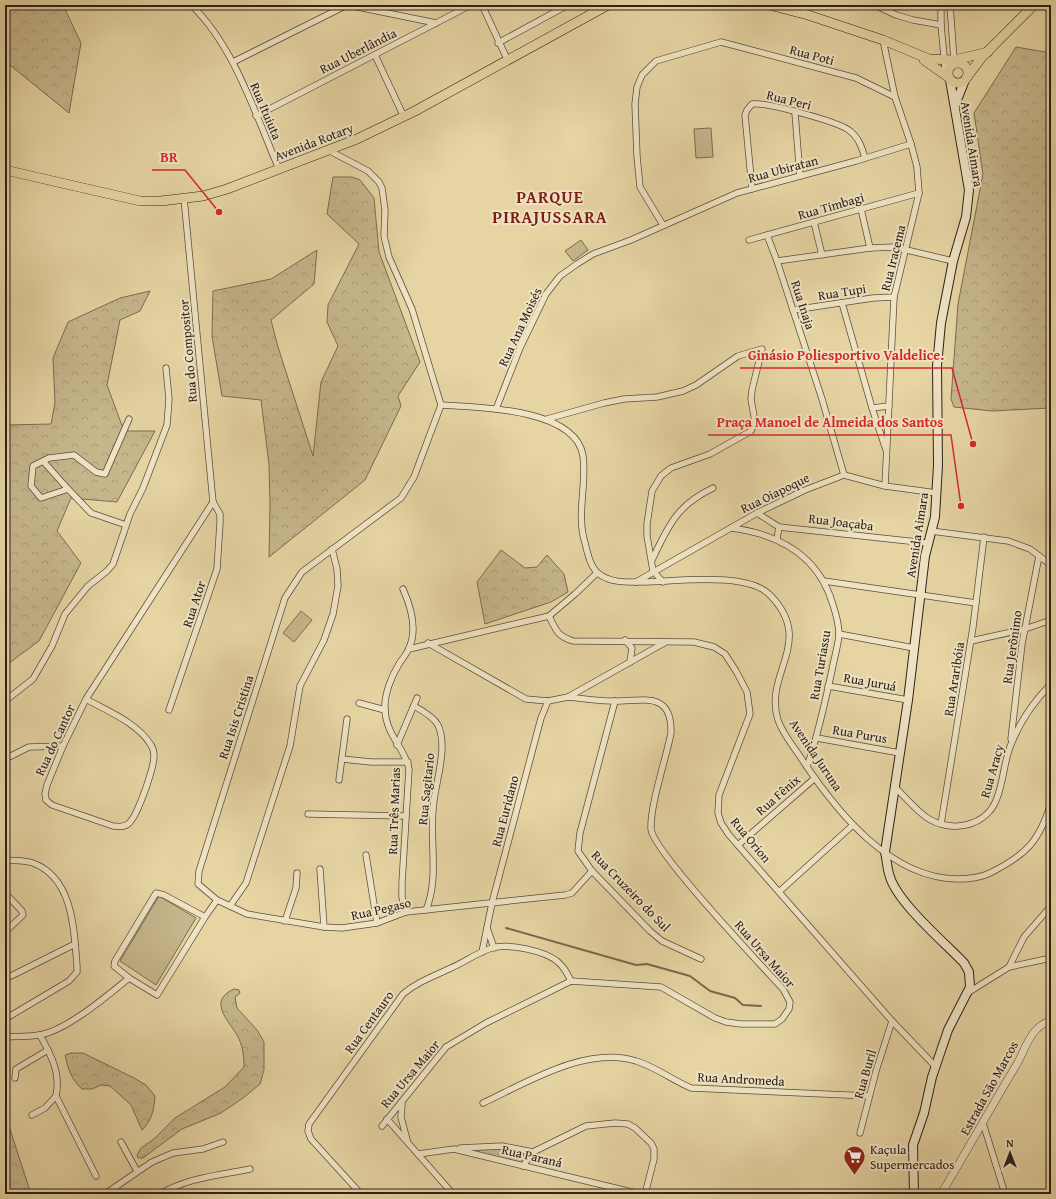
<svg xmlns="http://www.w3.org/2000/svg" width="1056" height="1199" font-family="'Gentium Book Plus',serif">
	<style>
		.green { fill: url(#green-dots); stroke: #796c53 }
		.forest { fill: url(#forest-crowns); stroke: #796c53 }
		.pitch { fill: #c6b68c; stroke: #796c53 }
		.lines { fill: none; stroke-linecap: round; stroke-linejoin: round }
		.stream { stroke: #766850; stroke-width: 2 }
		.minor-casing { stroke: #5a4e3c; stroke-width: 7 }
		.tertiary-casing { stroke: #5a4e3c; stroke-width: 8 }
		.secondary-casing { stroke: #2c211a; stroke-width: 10 }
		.primary-casing { stroke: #2c211a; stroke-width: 10 }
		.minor { stroke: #efe3c3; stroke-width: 5.5 }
		.tertiary { stroke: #efe3c3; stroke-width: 7 }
		.secondary { stroke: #efe3c3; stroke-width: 8 }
		.primary { stroke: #e6d4a3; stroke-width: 9 }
		.labels { text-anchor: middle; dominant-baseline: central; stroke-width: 4; stroke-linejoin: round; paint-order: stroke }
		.street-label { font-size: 13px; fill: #2c211a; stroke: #efe3c3 }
		.poi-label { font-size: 13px; fill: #2c211a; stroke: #efe3c3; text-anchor: start }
		.district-label { font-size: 17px; font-weight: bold; letter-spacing: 1px; fill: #7a1f14; stroke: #efe3c3 }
		.leader { fill: none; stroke: #d62828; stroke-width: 1.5 }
		.callout-dot { fill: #d62828; stroke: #efe3c3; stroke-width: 1.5 }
		.callout-label { font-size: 14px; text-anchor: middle; font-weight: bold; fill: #d62828; stroke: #efe3c3; stroke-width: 4; stroke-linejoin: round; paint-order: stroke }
	</style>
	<defs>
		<pattern id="green-dots" width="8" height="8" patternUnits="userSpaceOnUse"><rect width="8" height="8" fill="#c6b68c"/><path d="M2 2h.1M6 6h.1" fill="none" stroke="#aa9c78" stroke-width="1.8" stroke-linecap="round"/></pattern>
		<pattern id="forest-crowns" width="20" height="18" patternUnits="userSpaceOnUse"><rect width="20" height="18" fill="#c6b68c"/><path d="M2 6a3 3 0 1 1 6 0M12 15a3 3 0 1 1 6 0" fill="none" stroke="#aa9c78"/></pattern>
	</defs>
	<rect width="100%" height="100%" fill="#e6d4a3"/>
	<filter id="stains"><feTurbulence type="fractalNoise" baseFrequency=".005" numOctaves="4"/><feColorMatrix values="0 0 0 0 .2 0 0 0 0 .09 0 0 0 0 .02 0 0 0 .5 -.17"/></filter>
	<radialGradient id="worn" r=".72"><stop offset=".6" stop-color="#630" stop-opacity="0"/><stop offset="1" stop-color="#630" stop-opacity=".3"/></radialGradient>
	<path class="green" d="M497,1147l27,5 -1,9 -1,2 -51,-11 1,-2z"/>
	<g class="forest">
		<path d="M5,5h58l18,38 -12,70 -64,-52z"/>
		<path d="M1016,47l35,6 -1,355 -58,3 -38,-4 -3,-8 7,-95 25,-130 -9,-61z"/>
		<path d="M333,177h19l8,3 14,18 5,54 41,110 -22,34 3,10 -36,74 -96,77 1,-53 -1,-40 -8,-64 -39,-4 -10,-60 1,-45 58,-12 46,-29 -3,34 -43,36 7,27 35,109 8,-74 17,-36 -11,-24 1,-17 31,-61 -32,-30z"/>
		<path d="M150,291l-10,20 -20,9 -13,65 17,46h31l-38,71 -46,-4 -14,33 24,32 -42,78 -34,25v-241l46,-1 4,-21 -2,-45 15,-36 52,-24z"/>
		<path d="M501,550l24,18 12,-1 10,-12 17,19 4,18 -17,10 -66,22 -8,-42z"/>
		<path d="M234,989l5,1 1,3 -5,4 2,11 20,22 7,12v28l-4,14 -17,14 -22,15 -39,16 -39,29h-5l-1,-3 4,-7 13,-9 21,-21 50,-31 19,-20c0,-10 -1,-19 -5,-28 -7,-16 -34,-37 -5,-50z"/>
		<path d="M71,1053h12l51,25 12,7 9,11c-1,14 -3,24 -13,34l-11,-25 -21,-19 -9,-1 -9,4h-10c-11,-10 -14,-20 -17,-34z"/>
		<path d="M5,1114l26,80h-26z"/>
	</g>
	<g class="pitch">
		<path d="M711,128l2,29 -17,1 -2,-29z"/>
		<path d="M581,240l7,10 -15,11 -8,-10z"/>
		<path d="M301,611l11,9 -18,22 -11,-9z"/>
		<path d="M159,896l37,22 -40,67 -36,-24z"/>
	</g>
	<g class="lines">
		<path class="stream" d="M506,928l130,37 11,-1 43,12 20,15 25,7 8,7 18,1"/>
		<defs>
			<g id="minor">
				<path d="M191,5c43,40 65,111 88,164"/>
				<path d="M348,5l88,18"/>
				<path d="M482,5l26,56"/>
				<path d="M875,5l21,10 17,5 28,5"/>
				<path d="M941,5v20l4,42 3,6"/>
				<path d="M950,5l4,55"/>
				<path d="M883,40l12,57 16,47 6,23 2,26 -25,104 -9,189"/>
				<path d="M498,43l70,-38"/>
				<path d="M375,55l29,62"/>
				<path d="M233,62l114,-57"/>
				<path d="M795,113l5,63"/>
				<path d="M256,116l215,-111"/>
				<path d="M328,150l40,21 11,11 3,6 3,22 -1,26 5,21 23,52 29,96 -27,72 -13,21 -99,74 -17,26 -86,273 -1,13 19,16 30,14 77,13 18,1 35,-5 29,-11 159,-17 7,-2 20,-22"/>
				<path d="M752,189l-7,-74 2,-5 5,-6c14,-2 88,18 98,27 9,7 12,17 15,27"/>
				<path d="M861,209l9,39"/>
				<path d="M814,222l8,33"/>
				<path d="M663,225l-23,-38 -3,-31 -2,-52 2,-17 5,-12 14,-14 65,-19 135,36 39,19"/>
				<path d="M767,235l10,26 45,138 22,76"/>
				<path d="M749,240l170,-47"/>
				<path d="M777,261l93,-13 24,-1 59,14"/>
				<path d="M842,303l30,105 14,42"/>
				<path d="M793,310l80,-12 21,-1"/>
				<path d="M441,405c36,2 135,3 142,51 4,29 -7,58 2,87 3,11 5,24 14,31 12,9 28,8 42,8 32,0 106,-11 129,13 46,47 -7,78 8,125 5,15 17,28 25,41 34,51 87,117 154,118 11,0 23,-1 33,-6 36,-18 50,-32 61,-71"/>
				<path d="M872,408l17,-2"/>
				<path d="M496,409l24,-61 26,-54 14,-18 17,-12 16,-10 38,-14 106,-47 119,-32 55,-17"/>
				<path d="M547,419l57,-16 20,-4 33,-2 26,-6 13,-6 42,-29 24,-7 -10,41 -1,9 4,23 -4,9 -41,23 -39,14 -10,8 -9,15 -5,33v12l6,35 10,11"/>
				<path d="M43,461l25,28"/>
				<path d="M757,513l22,14 148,16"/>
				<path d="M126,525l-35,-12 -23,-24 -27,9 -10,-12 2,-20 16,-8 25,-3 22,17 9,2 24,-55"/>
				<path d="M731,528c48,6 88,28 102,77 3,9 6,20 6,30 -1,11 -5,24 -7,35 -7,33 -14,65 -25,97"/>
				<path d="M931,531l77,10 22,8 21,16"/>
				<path d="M777,539l2,-12"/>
				<path d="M652,560c16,-34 25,-55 61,-72"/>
				<path d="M824,581l152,22"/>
				<path d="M636,582l121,-69 48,-23 39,-15 41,11 52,7"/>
				<path d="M403,589c8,18 15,40 6,59 -2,6 -7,11 -10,16 -8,13 -15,31 -14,46 1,25 21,40 24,59l-7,114v14l4,15"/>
				<path d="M549,616c7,14 8,20 24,25l121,1 20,5 11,7 11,17 11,21 3,22 -31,81 -1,18 3,10 8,12 163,186 44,46"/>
				<path d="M839,634l75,14"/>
				<path d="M625,640l7,8 -2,14"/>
				<path d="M971,641l54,-12 26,-9"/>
				<path d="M428,643l98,56 22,2 20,-4 96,-54"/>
				<path d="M409,649l140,-33 26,-22 22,-21"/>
				<path d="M828,686l80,14"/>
				<path d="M86,699c21,12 52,24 65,46 2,3 3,7 3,11 0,12 -17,62 -26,68 -5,4 -10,2 -15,2l-61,-21 -6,-5 -1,-6 2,-9 16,-39 23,-47 127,-197"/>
				<path d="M5,701l28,-22 19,-33 13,-32 23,-28 19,-15 6,-7 17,-50 13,-26 24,-63 2,-26 -3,-31"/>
				<path d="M615,701l-35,132 -2,18 14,20 58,60 12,10 39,18"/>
				<path d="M359,703l26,7"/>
				<path d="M414,706c7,4 19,10 24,19 11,24 -4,60 -5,85 -3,33 6,69 -7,100"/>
				<path d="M169,710l48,-141 3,-46v-9l-7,-12 -29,-304"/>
				<path d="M817,738l83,15"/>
				<path d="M1011,739l11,-95 17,-88"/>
				<path d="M397,745l20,-47"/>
				<path d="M5,759l24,-12 34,-1"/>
				<path d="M342,759l29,3h37"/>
				<path d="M339,780l8,-61"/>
				<path d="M895,787c10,10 20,22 31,30 24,17 61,10 71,-19 7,-18 7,-39 15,-56 9,-22 22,-41 39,-58"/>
				<path d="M308,814l97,2"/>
				<path d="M941,824l32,-197 11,-90"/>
				<path d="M738,845l77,-67"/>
				<path d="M366,855l11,68"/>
				<path d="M5,860c9,1 19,0 28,3 40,15 41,66 44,103v6l-8,9 -64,38"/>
				<path d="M320,869l4,58"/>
				<path d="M780,891l73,-66"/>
				<path d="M5,893l17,18 1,4 -18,17"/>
				<path d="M230,906l16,-23 44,-137 10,-60 24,-46 9,-26 5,-28 -1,-17 -5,-20"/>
				<path d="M205,917l-41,-22 -8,-2 -41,68 -1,5 15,12 28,17 48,-78 12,-17"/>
				<path d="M285,921l11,-33 1,-15"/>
				<path d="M487,928l7,20"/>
				<path d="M482,952l10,-49 49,-185 7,-17"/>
				<path d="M1009,967l15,-30 27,-31"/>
				<path d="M5,976h6l64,-32"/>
				<path d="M969,992l40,-25 42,-9"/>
				<path d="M40,1035c11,20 21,38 16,61l40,80"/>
				<path d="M5,1037c11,-1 23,0 34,-2 27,-4 68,-39 90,-57"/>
				<path d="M15,1078l1,-9 32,-19"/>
				<path d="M483,1103c43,-20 104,-58 153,-42 20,6 36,19 55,27l178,8"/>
				<path d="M402,1104l-1,13 6,23"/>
				<path d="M32,1115l13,-7 11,-12"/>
				<path d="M387,1119l66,75"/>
				<path d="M983,1123l22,71"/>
				<path d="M382,1126l64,-79 40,-24 85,-42 90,6 54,31 11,4 15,2h34l7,-5 7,-10 1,-7 -7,-13c-22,-24 -130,-138 -132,-160 -1,-24 15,-70 20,-96 1,-42 -27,-32 -57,-32 -15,0 -30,-2 -46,-4"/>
				<path d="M860,1133l16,-62 16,-50"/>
				<path d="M121,1142l16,29"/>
				<path d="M460,1148l42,-2 31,6"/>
				<path d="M418,1154l36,-5 186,45"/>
				<path d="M523,1166l10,-14 53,-26 29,-3 13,1 7,4 16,15 3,6v10l-9,35"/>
				<path d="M105,1194l47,-32 21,-9 30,-4 20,-7"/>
				<path d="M160,1194c26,-16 60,-19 90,-25"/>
				<path d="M361,1194l-50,-55 -3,-8 1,-7 94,-130c14,-12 31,-18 48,-26 14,-6 27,-16 41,-20 17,-5 52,3 65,13 7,6 10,12 14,20"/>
			</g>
			<path id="tertiary" d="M941,1194c26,-43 50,-87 76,-130 6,-10 10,-25 19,-34 4,-5 9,-7 15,-10"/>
			<g id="secondary">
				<path d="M955,105l10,-25"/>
				<path d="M914,1194l-1,-49 11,-32 8,-36 16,-47 22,-43 -1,-15 -5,-9c-20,-21 -66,-60 -74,-86 -3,-8 -3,-17 -5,-25l23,-152 17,-144 10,-39 3,-52 -1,-99 4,-43 12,-62 13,-44 3,-27 -19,-110"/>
			</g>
			<g id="primary">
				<path d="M769,5l39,10 75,25 46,19 25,1 34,-8"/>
				<path d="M924,60l24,17"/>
				<circle cx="958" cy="73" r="10"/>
				<path d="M967,77l15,-20 52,-52"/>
				<path d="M5,170l135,31h21l42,-5 24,-7 130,-50 58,-28 193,-106"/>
			</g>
		</defs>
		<use href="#minor" class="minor-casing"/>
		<use href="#tertiary" class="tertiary-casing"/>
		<use href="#secondary" class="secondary-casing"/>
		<use href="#primary" class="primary-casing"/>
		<use href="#minor" class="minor"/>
		<use href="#tertiary" class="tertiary"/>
		<use href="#secondary" class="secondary"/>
		<use href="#primary" class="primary"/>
	</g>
	<defs>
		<symbol id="supermarket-pin" viewBox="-11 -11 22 30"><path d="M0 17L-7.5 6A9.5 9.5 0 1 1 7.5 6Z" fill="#8f2418" stroke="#efe3c3"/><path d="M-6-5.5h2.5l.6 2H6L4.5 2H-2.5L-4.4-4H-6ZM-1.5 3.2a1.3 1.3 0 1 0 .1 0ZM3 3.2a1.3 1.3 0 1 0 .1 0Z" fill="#fff"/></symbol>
	</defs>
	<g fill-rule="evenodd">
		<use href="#supermarket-pin" x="842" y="1144" width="25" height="34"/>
	</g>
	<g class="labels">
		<g class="street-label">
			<text transform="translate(358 51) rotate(-27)">Rua Uberlândia</text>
			<text transform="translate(812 55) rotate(15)">Rua Poti</text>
			<text transform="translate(789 100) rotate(14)">Rua Peri</text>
			<text transform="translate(266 111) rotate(67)">Rua Ituiuta</text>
			<text transform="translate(314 142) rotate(-21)">Avenida Rotary</text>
			<text transform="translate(972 144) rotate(81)">Avenida Aimara</text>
			<text transform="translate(783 169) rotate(-15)">Rua Ubiratan</text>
			<text transform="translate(831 206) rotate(-16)">Rua Timbagi</text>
			<text transform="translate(893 258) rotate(-76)">Rua Iracema</text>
			<text transform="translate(842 292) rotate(-9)">Rua Tupi</text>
			<text transform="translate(803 305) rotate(72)">Rua Inaja</text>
			<text transform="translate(520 327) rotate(-65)">Rua Ana Moisés</text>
			<text transform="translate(188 351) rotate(-95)">Rua do Compositor</text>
			<text transform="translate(775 493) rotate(-26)">Rua Oiapoque</text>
			<text transform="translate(841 522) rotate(7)">Rua Joaçaba</text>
			<text transform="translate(917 535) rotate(-81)">Avenida Aimara</text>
			<text transform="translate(194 604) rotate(-72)">Rua Ator</text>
			<text transform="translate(1012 647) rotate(-82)">Rua Jerônimo</text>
			<text transform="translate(820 665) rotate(-80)">Rua Turiassu</text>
			<text transform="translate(954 679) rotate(-81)">Rua Araribóia</text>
			<text transform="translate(870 682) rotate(10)">Rua Juruá</text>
			<text transform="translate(236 717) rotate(-72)">Rua Isis Cristina</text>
			<text transform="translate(860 734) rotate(10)">Rua Purus</text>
			<text transform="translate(55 740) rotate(-65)">Rua do Cantor</text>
			<text transform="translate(816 755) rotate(56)">Avenida Juruna</text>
			<text transform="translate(992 771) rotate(-74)">Rua Aracy</text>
			<text transform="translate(426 789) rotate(-84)">Rua Sagitario</text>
			<text transform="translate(778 795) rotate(-41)">Rua Fênix</text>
			<text transform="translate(394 811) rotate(-88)">Rua Três Marias</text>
			<text transform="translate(505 811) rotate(-75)">Rua Euridano</text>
			<text transform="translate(751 840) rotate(50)">Rua Orion</text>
			<text transform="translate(631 891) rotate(46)">Rua Cruzeiro do Sul</text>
			<text transform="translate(381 909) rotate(-13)">Rua Pegaso</text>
			<text transform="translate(765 954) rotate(49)">Rua Ursa Maior</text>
			<text transform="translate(369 1022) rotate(-54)">Rua Centauro</text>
			<text transform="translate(410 1074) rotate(-50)">Rua Ursa Maior</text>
			<text transform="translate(865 1074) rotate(-74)">Rua Buril</text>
			<text transform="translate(741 1079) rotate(3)">Rua Andromeda</text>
			<text transform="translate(989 1088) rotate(-61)">Estrada São Marcos</text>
			<text transform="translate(532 1156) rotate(13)">Rua Paraná</text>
		</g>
		<g class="poi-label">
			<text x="870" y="1149">Kaçula<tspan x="870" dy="15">Supermercados</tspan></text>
		</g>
		<g class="district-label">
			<text x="550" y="196">PARQUE<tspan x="550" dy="20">PIRAJUSSARA</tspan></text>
		</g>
	</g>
	<path class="leader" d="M219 212L185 170H152M973 444L952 368H740M961 506L951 435H708"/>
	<g class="callout-dot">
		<circle cx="219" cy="212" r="4"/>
		<circle cx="973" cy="444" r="4"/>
		<circle cx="961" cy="506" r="4"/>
	</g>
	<g class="callout-label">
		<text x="169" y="162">BR</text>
		<text x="846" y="360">Ginásio Poliesportivo Valdelice.</text>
		<text x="830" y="427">Praça Manoel de Almeida dos Santos</text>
	</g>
	<rect width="1056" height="1199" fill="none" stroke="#e6d4a3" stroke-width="20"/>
	<rect x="6" y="6" width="1044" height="1187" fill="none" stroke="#2c211a" stroke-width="2"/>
	<rect x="10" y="10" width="1036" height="1179" fill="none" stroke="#2c211a"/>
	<g transform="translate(1010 1153)" stroke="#efe3c3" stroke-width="3" paint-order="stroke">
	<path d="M0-3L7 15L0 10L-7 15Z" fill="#2c211a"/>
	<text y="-6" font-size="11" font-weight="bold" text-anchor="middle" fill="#2c211a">N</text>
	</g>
	<rect width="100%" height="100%" filter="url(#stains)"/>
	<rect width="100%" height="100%" fill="url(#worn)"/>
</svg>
